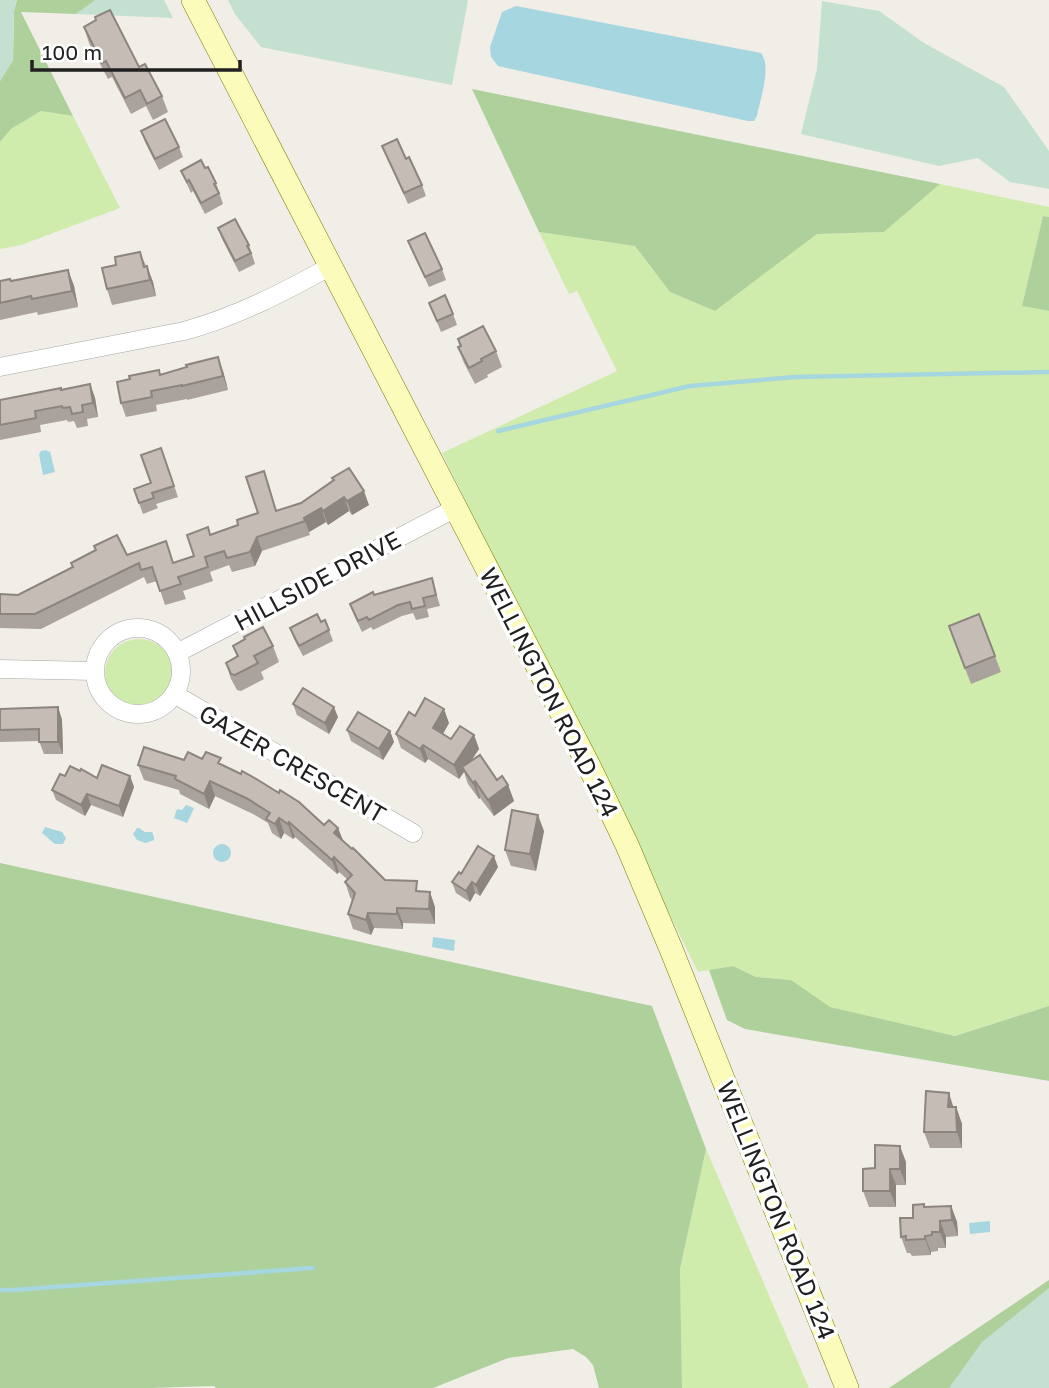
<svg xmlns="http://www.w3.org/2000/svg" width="1049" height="1388" font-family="'Golos Text',sans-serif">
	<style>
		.grass { fill: #cfecac }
		.forest { fill: #aed19b }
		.wetland { fill: #c3e0d1 }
		.water { fill: #a6d6df }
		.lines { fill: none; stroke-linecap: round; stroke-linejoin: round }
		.stream { stroke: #a6d6df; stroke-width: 4.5 }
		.street-casing { stroke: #a7a7a7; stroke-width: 19 }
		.secondary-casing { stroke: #767d02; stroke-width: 24 }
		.street { stroke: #fff; stroke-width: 18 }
		.secondary { stroke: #fbfbbb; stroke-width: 23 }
		.wall { fill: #aaa29d }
		.shaded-wall { fill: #8b847f }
		.building { fill: #c6bcb6; stroke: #8b847f; stroke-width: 2 }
		.labels { text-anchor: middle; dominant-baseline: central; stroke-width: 7; stroke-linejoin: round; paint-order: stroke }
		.street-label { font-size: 24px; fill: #202020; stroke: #fff }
	</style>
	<rect width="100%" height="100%" fill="#f1ede7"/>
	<g class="grass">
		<path d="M41,111l32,5 47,92 -99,37 -21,4v-107l11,-13z"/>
		<path d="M940,184l109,23v10l-6,-1 -21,90 27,5v695l-94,30 -126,-29 -38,-27 -35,-3 -23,-11 -35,6 -256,-519 175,-82 -40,-80 -8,3 -30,-62 96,14 35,46 45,19 102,-77 67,-2z"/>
		<circle cx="139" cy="673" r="34"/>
		<path d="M706,1149l103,239h-127l-2,-119z"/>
	</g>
	<g class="forest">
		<path d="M17,0h79l-20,14 -55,-2 52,104 -32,-5 -30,18 -11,13v-61l13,-21 1,-49z"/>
		<path d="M472,89l468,95 -56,48 -67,2 -102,77 -45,-19 -35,-46 -96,-14z"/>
		<path d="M1043,216l6,1v94l-27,-5z"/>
		<path d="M0,863l652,143 54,143 -26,120 2,119h-83l-6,-23 -7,-8 -13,-8 -65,9 -75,30h-217l-2,-2 -63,2h-151z"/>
		<path d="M733,966l23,11 35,3 39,27 125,29 94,-30v75l-304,-52 -18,-9 -18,-50z"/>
		<path d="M1049,1280v108h-160z"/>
	</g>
	<g class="wetland">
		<path d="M0,0h17l-3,11 -1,49 -13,21z"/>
		<path d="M96,0h68l9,18 -97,-4z"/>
		<path d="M228,0h240l-16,85 -191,-38 -26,-33z"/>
		<path d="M822,1l57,10 45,32 80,44 45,64v38l-39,-7 -32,-24 -39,8 -138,-32 16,-65z"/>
		<path d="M1049,1288v100h-100l33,-46z"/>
	</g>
	<g class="water">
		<path d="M516,6l245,47c11,14 -1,46 -4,63l-3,5h-6l-250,-55 -7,-9 -1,-10 12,-35z"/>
		<path d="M47,450l1,2 2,-1 5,21 -12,3 -4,-21 2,-3z"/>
		<path d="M186,805l8,3 -7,15 -13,-5 3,-9 5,1z"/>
		<path d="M45,827l17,5 4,6 -3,6h-8l-13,-11z"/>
		<path d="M137,828h2l6,4h7l2,5v3l-8,3 -9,-3 -4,-6z"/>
		<circle cx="222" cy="853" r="9"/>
		<path d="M433,937l22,3 -1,11 -22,-4z"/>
		<path d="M990,1221v11l-20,2 -1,-11z"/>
	</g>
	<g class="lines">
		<g class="stream">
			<path d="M498,431l192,-45 105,-9 254,-5"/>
			<path d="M0,1290h13l299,-22"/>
		</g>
		<defs>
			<g id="street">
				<path d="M0,367l184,-36c52,-14 100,-39 147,-65"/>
				<circle cx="138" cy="671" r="43"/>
				<path d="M177,653l279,-145"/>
				<path d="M0,669l94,2"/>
				<path d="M174,694l239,139"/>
			</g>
			<path id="secondary" d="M193,0l396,766 38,79 44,104 176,439"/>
		</defs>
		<use href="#street" class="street-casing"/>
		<use href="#secondary" class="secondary-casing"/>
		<use href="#street" class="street"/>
		<use href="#secondary" class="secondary"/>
	</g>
	<g class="wall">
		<path d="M84,27l55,40 23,29 6,16 -15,8 -7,-14 -15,8 -19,-37 -4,2 -19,-36z"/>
		<path d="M141,131l38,16 4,10 -24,13 -14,-28z"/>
		<path d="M382,146l24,13 16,26 4,11 -18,8z"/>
		<path d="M205,168l11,15 7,21 -18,10 -12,-23 -2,2 -10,-22z"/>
		<path d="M218,228l31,17 6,19 -16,8 -17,-33z"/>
		<path d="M408,241l34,28 4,11 -17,7z"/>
		<path d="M140,252l13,30 3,14 -44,9 -5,-16z"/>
		<path d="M68,270l6,16 4,21 -40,8 -1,-3 -37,8v-39h11z"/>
		<path d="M429,303l24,11 4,11 -16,7z"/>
		<path d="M458,339l38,12 6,16 -15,8 1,2 -13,7 -11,-21 -6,-16 2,-1z"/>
		<path d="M223,371l5,19 -41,10v-1l-31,6 1,6 -31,6 -5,-14 40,-28z"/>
		<path d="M90,384l5,14 3,19 -11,2 1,7 -11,2 -3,-7 -6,1 -1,-2 -27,5 1,7 -41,8v-40z"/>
		<path d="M161,448l17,49 -22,7 2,4 -15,6 -9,-25 17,-6z"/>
		<path d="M333,480l36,25 -17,10 -3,-4 -21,14 -2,-3 -17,10 1,3 -48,16 -7,15 -23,6 -3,-7 -19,7 3,9 -30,10 3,8 -21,6 -8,-24 -10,3 -3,-7 -103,52 -41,-1v-34l18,1 109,-40 46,8 21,-7 16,-21 91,-32z"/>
		<path d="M435,589l5,17 -13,3 2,8 -13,3 -3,-7 -11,3 -29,14 -2,-3 -9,5 -8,-17 -4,-11 24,-9z"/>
		<path d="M949,626l46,30 6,16 -30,12z"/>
		<path d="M290,628l39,2 4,11 -30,15 -9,-17z"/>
		<path d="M233,646h40l6,16 -18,10 3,7 -23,12 -4,-1 -6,-11 -5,-16 11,-6z"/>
		<path d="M293,704l45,13 -9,17 -32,-19z"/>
		<path d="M58,707l4,13 1,34h-19l-5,-13 -39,1v-33z"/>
		<path d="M415,716l34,7 -6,11 8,5 23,-4 5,14 -8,12 26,19 11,5 6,16 -20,15 -14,-18 -1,1 -11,-15 -4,-12 -5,7 -31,-20 -3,4 -24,-15 -5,-14z"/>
		<path d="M347,730l43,1 4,11 -11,18 -32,-19z"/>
		<path d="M202,759l21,7 101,59 14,3 5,13 42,39 35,11 15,16v17l-32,-1v6l-29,-1 -3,7 -18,-6 -5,-15 4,-14 -2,-3 -5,-15 2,-3 -8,-7 -2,2 -42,-37 -2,2 -9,-6 -3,6 -9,-6 -4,-10 -15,-9 -38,-18 -6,13 -29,-15 -1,-4 -35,-10 -6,-15 46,-5z"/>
		<path d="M80,771l17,7 33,-2 4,11 -11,30 -32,-12 -6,11 -29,-16 -4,-10 13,-14z"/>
		<path d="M544,831l-8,40 -25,-5 -6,-16z"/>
		<path d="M498,867l-18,29 -5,-3 -5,9 -14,-9 -4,-11 9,-8z"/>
		<path d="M956,1107l6,17v24h-32l-6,-16z"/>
		<path d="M906,1162v23h-10v22h-27l-6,-16 12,-23z"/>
		<path d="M924,1204l1,3 26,-1 6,16 1,14 -12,1v11h-8v3l-7,1v3l-19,1 -2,-3h-3l-6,-16z"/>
	</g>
	<g class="shaded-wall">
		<path d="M147,266l6,16 3,14 -6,-16z"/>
		<path d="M68,270l6,16 4,21 -6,-16z"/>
		<path d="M218,357l5,14 5,19 -5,-14z"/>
		<path d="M90,384l5,14 3,19 -5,-14z"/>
		<path d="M364,491l5,14 -17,10 -5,-14z"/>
		<path d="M344,497l5,14 -21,14 -5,-14z"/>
		<path d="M321,508l5,14 -17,10 -5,-14z"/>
		<path d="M257,537l5,14 -7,15 -5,-14z"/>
		<path d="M58,707l4,13 1,34 -5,-12z"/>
		<path d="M334,707l4,10 -9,17 -4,-11z"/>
		<path d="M444,709l5,14 -11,19 -5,-14z"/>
		<path d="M390,731l4,11 -11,18 -4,-11z"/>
		<path d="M474,735l5,14 -15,22 -2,-4 2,5 -5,7 -5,-14z"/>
		<path d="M423,745l5,14 -3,4 -5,-14z"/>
		<path d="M130,776l4,11 -11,30 -4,-11z"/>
		<path d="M210,781l5,15 -6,13 -5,-15z"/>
		<path d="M475,781l5,17 -1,1 -6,-16z"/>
		<path d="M508,785l6,16 -20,15 -6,-16z"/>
		<path d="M87,794l4,11 -6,11 -4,-11z"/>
		<path d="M538,815l6,16 -8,40 -6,-17z"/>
		<path d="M279,818l5,15 -3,6 -6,-15z"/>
		<path d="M289,822l6,15 -2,2 -5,-15z"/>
		<path d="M338,828l6,15 -10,-10z"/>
		<path d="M494,856l4,11 -18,29 -4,-11z"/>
		<path d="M334,857l5,15 -2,2 -5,-14z"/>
		<path d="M472,882l3,11 -5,9 -4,-11z"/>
		<path d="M430,892l5,15v17l-6,-15z"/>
		<path d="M397,908l6,15v6l-6,-15z"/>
		<path d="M368,913l6,15 -3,7 -5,-15z"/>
		<path d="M949,1093l5,16 -6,-2z"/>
		<path d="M956,1107l6,17v24l-5,-16z"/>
		<path d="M900,1146l6,16v23l-6,-16z"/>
		<path d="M890,1169l6,16v22l-6,-16z"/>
		<path d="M951,1206l6,16 1,14 -6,-16z"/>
		<path d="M940,1221l6,16v11l-6,-16z"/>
		<path d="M925,1236l6,16v3l-6,-16z"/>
	</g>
	<g class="building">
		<path d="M110,10l29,57 6,-3 17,32 -15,8 -7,-14 -15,8 -19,-37 -4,2 -18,-36 12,-7 -1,-3z"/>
		<path d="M165,119l14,28 -24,12 -14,-28z"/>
		<path d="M397,139l9,20 3,-2 13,28 -18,8 -22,-47z"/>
		<path d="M201,160l4,8 3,-1 8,16 -2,1 5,9 -18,10 -12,-23 -2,2 -6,-11z"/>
		<path d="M235,219l14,26 -2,1 4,7 -16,8 -17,-33z"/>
		<path d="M425,233l17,36 -17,8 -17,-36z"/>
		<path d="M140,252l4,15 3,-1 3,14 -43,9 -5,-21 14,-3 -1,-8z"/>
		<path d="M68,270l4,21 -40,8 -1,-3 -31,7v-22l10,-2 1,2z"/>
		<path d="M445,295l8,19 -16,7 -8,-18z"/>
		<path d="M483,326l13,25 -15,8 1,2 -13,7 -11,-21 3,-1 -3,-7z"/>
		<path d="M218,357l5,19 -41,10v-1l-31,6 1,6 -31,6 -4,-21 13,-3 -1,-3 30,-6 1,5 27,-8 -1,-2z"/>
		<path d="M90,384l3,19 -11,2 1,7 -11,2 -2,-7 -7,1 -1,-2 -27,5 1,7 -36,7v-25l61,-12v2z"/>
		<path d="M161,448l13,38 -22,7 2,5 -15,5 -5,-14 17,-6 -10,-28z"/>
		<path d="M349,468l15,23 -17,10 -3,-4 -21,14 -2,-3 -17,10 1,3 -48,16 -7,15 -23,6 -3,-7 -19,6 3,10 -30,10 3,7 -21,7 -8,-24 -11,3 -2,-7 -104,51h-35v-20l18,1 55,-28 -2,-4 25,-13 -2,-4 23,-11 10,20 39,-14 7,22 21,-7 -7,-21 21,-8 2,8 28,-10 -1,-5 21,-7 -12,-36 18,-6 12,40 25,-8 33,-23 -2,-2z"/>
		<path d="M432,578l4,17 -13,3 2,8 -13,3 -2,-7 -12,3 -29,15 -2,-3 -9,4 -8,-17 23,-12 1,3z"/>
		<path d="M317,614l4,8 4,-2 4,10 -30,16 -9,-18z"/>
		<path d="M979,614l16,42 -30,12 -16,-42z"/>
		<path d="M263,627l10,19 -19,10 4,7 -23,12 -4,-1 -5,-11 12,-7 -5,-10 12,-7 -1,-2z"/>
		<path d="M303,688l31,19 -9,16 -32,-19z"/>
		<path d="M425,698l19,11 -11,19 18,11 9,-13 14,9 -20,30 -31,-20 -3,4 -24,-15 13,-22 6,4z"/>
		<path d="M58,707v35h-19v-13l-39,1v-21z"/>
		<path d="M358,712l32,19 -11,18 -32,-19z"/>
		<path d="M144,747l40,13 4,-8 14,7 4,-7 15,6 -3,5 23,11 1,-3 16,9 21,13 1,-3 19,12 25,23 5,-5 9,8 -4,5 18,16 1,-1 32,32 32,1 -1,10 14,1 -1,17 -32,-1v6l-29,-1 -2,7 -18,-6 7,-21 -10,-11 7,-7 -18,-18 -2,3 -43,-38 -1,2 -9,-6 -4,6 -9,-5 4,-6 -22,-14 -38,-18 -6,13 -29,-15 1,-3 -38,-11z"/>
		<path d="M480,755l17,25 5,-4 6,9 -20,15 -13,-19 -2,2 -11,-16z"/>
		<path d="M102,765l28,11 -11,30 -32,-12 -6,11 -29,-15 8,-16 5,2 5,-10 10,5 1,-2 16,9z"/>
		<path d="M512,810l26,5 -8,39 -25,-4z"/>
		<path d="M478,846l16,10 -18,29 -4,-3 -6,9 -14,-9 7,-10 2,2z"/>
		<path d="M926,1091l23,2 -1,14h8l1,25h-33z"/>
		<path d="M875,1145l25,1v23h-10v22h-27v-22l12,-1z"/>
		<path d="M924,1204v3l27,-1 1,14 -12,1v11h-8v3l-7,1v3l-19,1v-4l-5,1 -1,-19h13v-13z"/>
	</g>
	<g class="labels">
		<g class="street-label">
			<text transform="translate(317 580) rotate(-28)">HILLSIDE DRIVE</text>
			<text transform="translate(550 692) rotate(63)">WELLINGTON ROAD 124</text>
			<text transform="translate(293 763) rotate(30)">GAZER CRESCENT</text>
			<text transform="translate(777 1210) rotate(68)">WELLINGTON ROAD 124</text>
		</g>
	</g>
	<path d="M32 60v10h208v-10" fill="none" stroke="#202020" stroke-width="3.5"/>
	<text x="42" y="60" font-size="21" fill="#202020" stroke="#ffffff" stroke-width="5" paint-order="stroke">100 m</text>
</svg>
